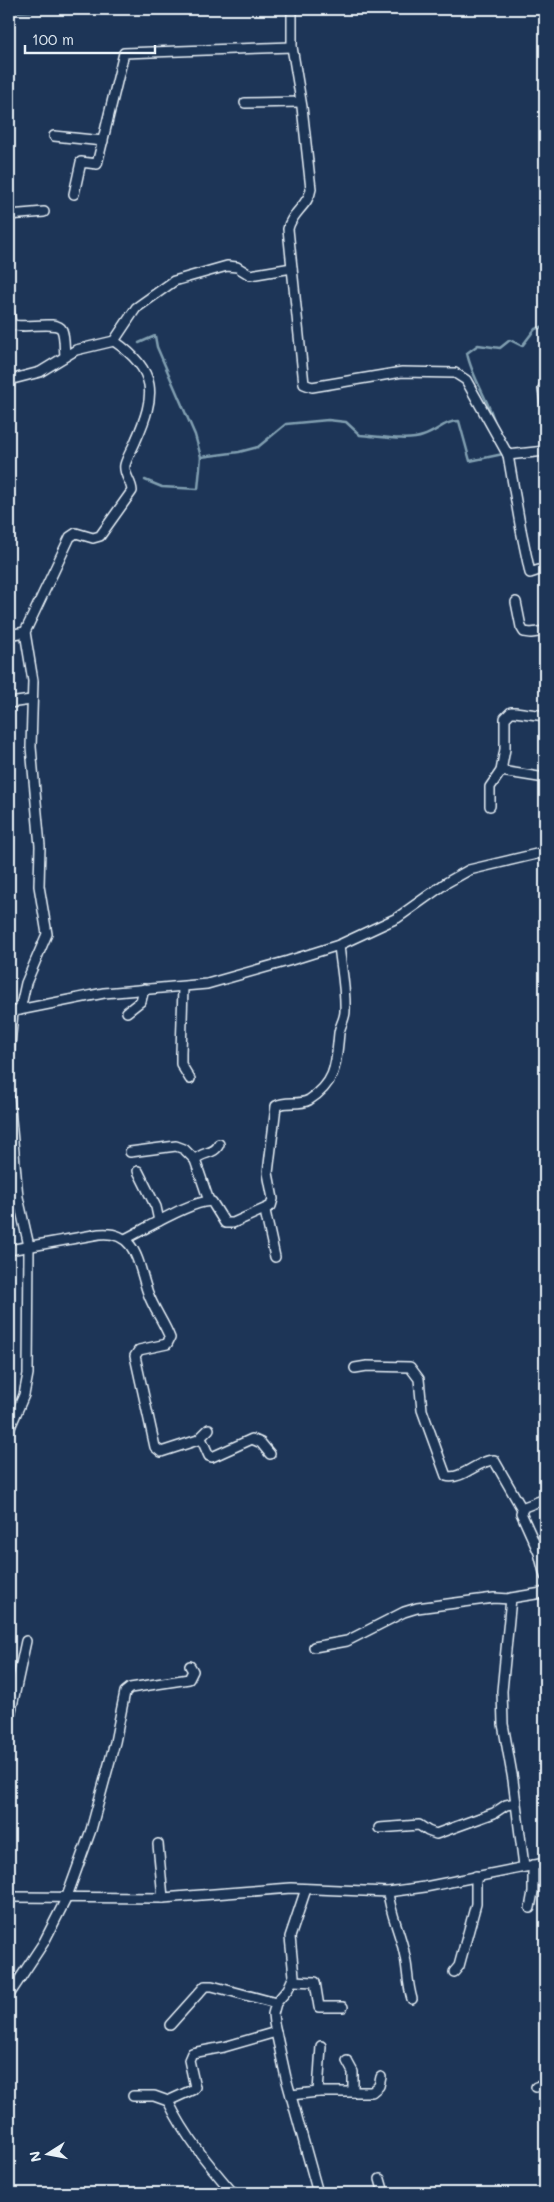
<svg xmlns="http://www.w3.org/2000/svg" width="554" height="2202" font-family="Mali,sans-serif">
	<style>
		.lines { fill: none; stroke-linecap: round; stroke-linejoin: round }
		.stream { stroke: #819fb1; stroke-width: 2.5 }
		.street-casing { stroke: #e8f1f8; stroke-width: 12 }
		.street { stroke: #1d3557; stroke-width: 9 }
	</style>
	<rect width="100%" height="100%" fill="#1d3557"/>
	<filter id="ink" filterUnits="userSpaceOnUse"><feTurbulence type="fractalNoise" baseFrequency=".02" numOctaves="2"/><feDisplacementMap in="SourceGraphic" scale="10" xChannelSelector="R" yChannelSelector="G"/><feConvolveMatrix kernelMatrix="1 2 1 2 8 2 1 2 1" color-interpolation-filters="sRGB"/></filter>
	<g filter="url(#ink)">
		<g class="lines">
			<g class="stream">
				<path d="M9,24l2,-12 21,-1"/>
				<path d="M139,343l16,-7 2,11 38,88 6,22 -3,32 -36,-2 -17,-7"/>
				<path d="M496,427c-6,-26 -24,-48 -29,-74l11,-8 22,3 10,-8 12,6 13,-17 10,-3"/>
				<path d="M201,457l38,-5 19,-5 28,-23 42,-4 18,2 14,13c17,1 48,7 63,1 14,-4 21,-15 36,-15l11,40 33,-7"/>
			</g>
			<defs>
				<g id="street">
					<path d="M292,9v38l10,60 9,82c-2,16 -20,24 -23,40l16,155 8,3 90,-15 53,1 11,7 42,75 37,-4"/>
					<path d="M245,103l55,-1"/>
					<path d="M54,136l49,5"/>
					<path d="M74,194l7,-32 16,2 27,-111 168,-6"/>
					<path d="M9,215l35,-3"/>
					<path d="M9,311l2,13c12,6 46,-5 51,6 3,7 2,18 3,25"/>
					<path d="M9,380l31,-8 36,-22 38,-9 22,-33 38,-27 53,-15 10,1 13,8 42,-7"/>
					<path d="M545,384l-2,5 2,14"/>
					<path d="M508,455l13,75 9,43 15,-5"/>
					<path d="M516,602l5,25 3,5 7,1 14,-2"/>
					<path d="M9,635l16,-3"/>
					<path d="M9,703l22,-3"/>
					<path d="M501,771l44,7"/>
					<path d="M490,806v-19l11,-16 4,-22v-31l6,-6h4l30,4"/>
					<path d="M183,987l-2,66v11l9,15"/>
					<path d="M20,1010l6,-27 21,-49 -8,-48 1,-40 -9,-99 2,-66 -8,-49 45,-95 6,-4 17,5 7,-2 32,-45c0,-9 -9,-17 -7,-26 2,-8 8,-17 11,-25 20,-45 22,-69 -22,-99"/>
					<path d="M9,1012l95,-19 103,-9 81,-23 51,-16 58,-27 49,-35 23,-13 76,-18"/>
					<path d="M127,1012l14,-11 3,-12"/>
					<path d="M9,1057l4,-45"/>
					<path d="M9,1097l9,100 11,49 -1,128 -4,21 -15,35"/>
					<path d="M130,1152l46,-6 8,3 11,11"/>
					<path d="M138,1171l18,36 3,14"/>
					<path d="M209,1201l-14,-41c7,-9 20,-5 24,-16"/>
					<path d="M265,1211l10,46"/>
					<path d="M125,1239c17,-8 72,-42 87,-37l13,21h8l38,-17 2,-7 -5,-26 8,-67c10,-6 23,0 33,-6 28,-18 27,-37 30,-67 1,-8 6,-14 6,-22 1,-22 -4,-44 -6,-66"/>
					<path d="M9,1250l90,-16c39,-4 39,32 49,59 5,15 16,29 22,45l-3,6 -28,6 -4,6 20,91 6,5 37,-12 11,-11"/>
					<path d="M355,1368l12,-2 43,1 9,12 3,31 24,66c15,5 32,-16 48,-16l28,49"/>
					<path d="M201,1438l8,18 3,1 40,-18 9,4 9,11"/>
					<path d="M545,1499l-21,8 -3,6 18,40 6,23"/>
					<path d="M314,1647l33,-6 57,-29 13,-4 77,-10 16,1"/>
					<path d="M9,1720l17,-79"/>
					<path d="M379,1828l40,-3 9,6 8,3 58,-21 12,-8 10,-2"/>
					<path d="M158,1844l5,54"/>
					<path d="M524,1866l-11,-86 -10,-56 -1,-33 9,-93 31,-5 3,-2"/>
					<path d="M306,1889l-16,48 4,39 -6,13 -12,14 -3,11 1,9 12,55 32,115"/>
					<path d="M388,1892c2,21 12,40 16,60 4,16 3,31 8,47"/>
					<path d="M9,1897l154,1 128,-10 97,4 37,-5 120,-24"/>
					<path d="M530,1908l3,-16v-27"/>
					<path d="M454,1972l5,-6 17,-62v-28"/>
					<path d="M293,1981l22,1 4,25h24"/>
					<path d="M9,1995l35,-53 22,-43 25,-69 24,-88 10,-50 5,-4 59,-9 4,-8 -3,-5"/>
					<path d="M170,2025l35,-39h7l64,17"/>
					<path d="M347,2061l6,11v20"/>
					<path d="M536,2087l9,-2"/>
					<path d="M318,2092l3,-46"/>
					<path d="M291,2095l27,-3h54l7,-6 2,-9"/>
					<path d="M133,2096h21l14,5 24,-11 3,-3 -6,-27 3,-7 32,-6 52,-15"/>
					<path d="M168,2101c17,35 40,63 65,92"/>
					<path d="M380,2179l4,14"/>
				</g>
			</defs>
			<use href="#street" class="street-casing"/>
			<use href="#street" class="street"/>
		</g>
	</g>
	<rect width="554" height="2202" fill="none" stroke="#1d3557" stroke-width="30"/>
	<rect x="15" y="15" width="524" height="2172" fill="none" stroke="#e8f1f8" stroke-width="2" filter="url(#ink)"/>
	<g transform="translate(48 2154) rotate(259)" stroke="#1d3557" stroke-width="4" paint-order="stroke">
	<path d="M0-4L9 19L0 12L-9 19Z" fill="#e8f1f8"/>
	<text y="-8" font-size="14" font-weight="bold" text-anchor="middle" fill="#e8f1f8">N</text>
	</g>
	<path d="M25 45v8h130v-8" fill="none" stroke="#e8f1f8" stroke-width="2.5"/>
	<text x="32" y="45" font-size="15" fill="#e8f1f8" stroke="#1d3557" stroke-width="4" paint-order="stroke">100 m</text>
</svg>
